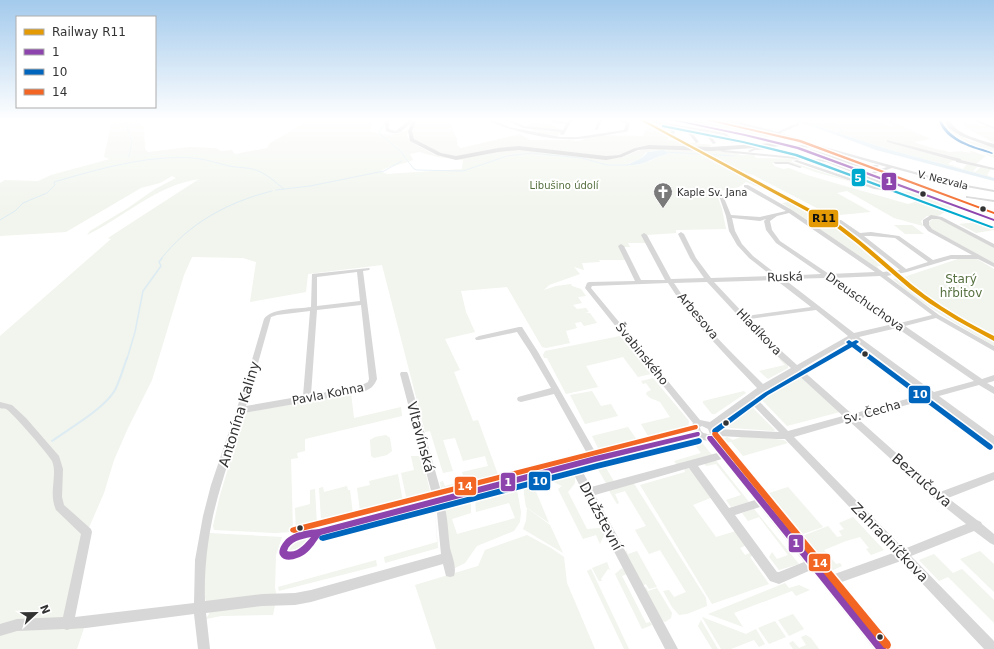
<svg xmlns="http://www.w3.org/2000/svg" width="994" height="649" font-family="'DejaVu Sans',sans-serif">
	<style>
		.green { fill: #f1f5ed; fill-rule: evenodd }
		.water { fill: #ddebf3 }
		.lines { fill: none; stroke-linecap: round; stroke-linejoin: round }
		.stream-far2 { stroke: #ddebf3; stroke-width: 1 }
		.stream-far1 { stroke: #ddebf3; stroke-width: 1.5 }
		.stream { stroke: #ddebf3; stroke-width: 2 }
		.minor { fill: #d7d7d7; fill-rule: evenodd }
		.major { fill: #cacaca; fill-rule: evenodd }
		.bus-1-casing { stroke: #fff; stroke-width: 3 }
		.bus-2-casing { stroke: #fff; stroke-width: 3 }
		.bus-3-casing { stroke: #fff; stroke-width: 3 }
		.bus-4-casing { stroke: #fff; stroke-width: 3 }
		.bus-1 { fill: #8e44ad; fill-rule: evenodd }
		.bus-2 { fill: #0065bd; fill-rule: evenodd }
		.bus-3 { fill: #f26522; fill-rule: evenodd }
		.bus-4 { fill: #00a9ce; fill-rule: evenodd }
		.rail-1-casing { stroke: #fff; stroke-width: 3 }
		.rail-1 { fill: #e39a05; fill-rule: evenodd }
		.bus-dot { fill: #333; stroke: #fff; stroke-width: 1.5 }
		.labels { text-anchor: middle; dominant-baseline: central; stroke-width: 4; stroke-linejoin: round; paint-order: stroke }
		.far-street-label { font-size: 10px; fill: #333; stroke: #fff }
		.far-park-label { font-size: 10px; fill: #56703f; stroke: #fff }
		.far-poi-label { font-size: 10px; fill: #333; stroke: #fff; text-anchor: start }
		.street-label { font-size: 12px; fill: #333; stroke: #fff }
		.park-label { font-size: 12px; fill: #56703f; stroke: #fff }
		.near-street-label { font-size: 14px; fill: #333; stroke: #fff }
		.line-badge { stroke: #fff; stroke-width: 1.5 }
		.badge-label { font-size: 11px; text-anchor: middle; font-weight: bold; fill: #fff }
		.pale-badge-label { font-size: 11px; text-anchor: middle; font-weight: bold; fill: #111 }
	</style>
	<rect width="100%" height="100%" fill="#fff"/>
	<g class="green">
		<path d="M112,119h26l6,9 1,21 3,3 42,-5 26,1 5,3 11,-1 3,4 32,-6 3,-5 31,-18 6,-6h70l-8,12c13,4 27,5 39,-2l-1,7 5,6 10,6 12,6 18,4 63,-9 91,10 17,-2 14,-6 13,-3 64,2 22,2 4,3h14l2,3 49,1 -12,1 -2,2 72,23 -48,-13 -21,-8 -21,-1 1,3 9,3 6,-1 18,7 101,29 10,-3 -14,-5 -8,-5 15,1 42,16 -15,8h-11l-6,5 2,5 -29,-8 -47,-27 -10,2 34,19 -32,3 1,2 -4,1 -83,-43 -10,-3 -27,-13h-3l65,36 -32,-13 -7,5 -23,5 6,17 4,20 -50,1v3l-30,2 3,8h-21l2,4h-6l5,13h-30l1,2 -18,1 2,7 -10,-3 6,7 -31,11 -5,5 12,-4 15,-2 1,2 9,3 5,7 -8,1 4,6 -9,2 4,4 9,-1 3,4 -4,1h5l7,10 -13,3 -3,-4 -6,1 2,5 -11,3 4,12 -24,5 -4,-1 -35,-60 -46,4 5,21 9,20 -30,7 15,31 -6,2 19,49 5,-1 22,60 -33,9 -5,-17 26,-6 -3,-10 -22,5 -8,-23 -12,2 10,31 -10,2 -13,-42 -5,1 -43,-167 -74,9 -2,18 -56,10 6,-40 -13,-4 -51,-1 -8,18 -32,105 -24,48 -14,32 -10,33 -17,39 -20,91 19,-1 -9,27h-77v-313l111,-97 -3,-1 91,-59c-42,6 -75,38 -112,56l3,-4 38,-23 27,-19 21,-11 -4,-2 -12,7 -19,5 -75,44 -66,4v-53l5,-3 33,1 13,-6 59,-16 -6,-2zM652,151l15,3c-13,3 -25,14 -39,10 7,-3 14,-3 17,-11zM419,152l19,5 25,3 -1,9 -75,5 -7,-3c11,-6 22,-6 33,-11l-3,-6z"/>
		<path d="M417,119h32l8,20v6l4,3 59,-14 10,6h38l10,1 9,-3 21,-3 35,1 3,-9h2l21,10 -1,3 45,5 -3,1 1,2 -63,-1 -28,8 -24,2 -68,-9 -70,9 -21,-5 -21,-11 -5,-6 1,-6z"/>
		<path d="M519,119h29l2,3 4,1 -2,2 4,3 6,1 -5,8 -20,-4 -9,-5 2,-1 -4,-3 9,-2 -10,1z"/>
		<path d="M691,119l23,2 -2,2 40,7 19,5 -4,2 -60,-10z"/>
		<path d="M796,119h76l20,8 2,-1 -9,-4 6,-1 40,18 -17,3c7,3 33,10 37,10 7,-1 12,-1 19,1l1,-1 -2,-1h3l14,5 -10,8c-11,-3 -19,-7 -28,0l15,5 4,-5 11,2 -5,5 2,1 6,-5 10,2 -4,6 7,3 -104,-28z"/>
		<path d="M962,121l10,1 -4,1 26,5v15l-28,-15z"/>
		<path d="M942,129l10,1 18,11 24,6v3l-3,1 3,1v6l-28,-13h1l-5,-3 2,-1 -5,-1z"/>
		<path d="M788,202l24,14h3l30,17 40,33h-8l3,5 -98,-68z"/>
		<path d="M933,219h7l54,29v15l-64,-35 -2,-5z"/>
		<path d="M977,222l17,6v2l-18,3 -17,-9z"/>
		<path d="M894,225h18l12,9h-19z"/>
		<path d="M961,258l16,1 17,10v68l-52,-28 -40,-31 4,-2 6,4 -5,-4z"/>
		<path d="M897,278l54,39 43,24v5c-33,-20 -73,-41 -101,-67z"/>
		<path d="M620,336l31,38 -13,3 -15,-20 -37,9 12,21 -32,7 -19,-36h-3l-1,-3 2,-4z"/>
		<path d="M781,358l7,6v4l-20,11 -9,-8 26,-6 -6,-6z"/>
		<path d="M798,375l1,1 41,36 -53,14 -27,-28z"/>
		<path d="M653,378l36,43 -1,7 -37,10 -3,-2 -7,-12 29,-7 -10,-15 -10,-4 -4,-4 1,-2 4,-2 -5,-7 -3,1 -2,-3z"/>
		<path d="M592,391l9,15 10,-2 7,12 -33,8 -15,-29z"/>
		<path d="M744,391l2,2 -31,21h-3l-9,-11v-2z"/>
		<path d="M351,393l3,25 47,-11 1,9 -97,23v12l-8,2 1,5 -7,1 2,73 -18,1 -61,-3 -1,-4 7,-31 24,-79 4,-4z"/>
		<path d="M749,404l26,26 -1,1 -43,-3 -9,-2 -1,-1 6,-5 18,-7 -2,-1z"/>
		<path d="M628,427l9,13 -3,4 -34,8 -8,-16z"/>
		<path d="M386,435l4,3 2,13 -5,4 -13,3 -3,-2 -1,-16 5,-3z"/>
		<path d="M743,436l41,4 4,3 -45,13 -12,-14 -8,2 -3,-4 7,-3 6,3z"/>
		<path d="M700,440l12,15 -35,10 -3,-4 27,-8 -6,-8 -75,20 -2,-5z"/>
		<path d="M411,456h7l4,2 8,33 -4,5 -19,5 -6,-28 13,-3z"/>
		<path d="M715,459l34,43 -18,5 -5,-7 15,-5 -25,-31 -10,2 -3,-4z"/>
		<path d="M615,461l2,4 -11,3 9,15 -8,2 -11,-19z"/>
		<path d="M684,468h5l24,29 -20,8 23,32 20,-6 11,14 -7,3 5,7 7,-3 2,3 -4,2 19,27 -57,20 -72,-119 45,-13z"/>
		<path d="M567,471l4,1 4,5v6l-7,9 19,37 13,-1 5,5 -5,11 -4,-9 -13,4 -25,-50 4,-3 -19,-9z"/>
		<path d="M398,474l5,28 -40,11 -3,-2 -3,-23 13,-3 -1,-4z"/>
		<path d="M443,481l2,5 17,-5 2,8c-8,3 -15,5 -23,0l-1,-7z"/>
		<path d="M532,482l17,41 -23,-16 -2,-13v-8z"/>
		<path d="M633,482l73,116 1,8 -20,8 -8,1 -7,-8 -9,-16 6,-1 5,7 12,-5 -26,-42 -11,4 -14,-24 11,-4 -21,-35 -10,3 4,9 -2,1 -9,-15z"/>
		<path d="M516,484l5,28 -1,10 -6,9 -37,15 -12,17 -12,6 -4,-23 -4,-41c8,-6 16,-9 26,-7v15l-19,6 5,15 58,-16 -6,-15 -33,9 -1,-14 31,-8z"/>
		<path d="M347,486l1,4h2l3,24 -3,2 -28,6 -1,-3 -2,-31 4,-1 1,5z"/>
		<path d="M788,487l35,40 -20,7 -34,-41z"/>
		<path d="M315,489l2,36 -21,6 -1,-23 15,-4v-14z"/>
		<path d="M429,508l6,2 3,38 -53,15 -1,-6 53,-15 -2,-31 -2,-1 -54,15 1,-4z"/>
		<path d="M527,508l23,17 13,28 -40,-24 3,-8z"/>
		<path d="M754,509l45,55 -20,6 -10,-13 3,-5 5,7 11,-4 -29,-38 -11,4 -6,-8z"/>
		<path d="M853,517l31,33 -13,5 -5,-6 3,-1 -9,-11 -14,4 -22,9 12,14 4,-1 2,3 -13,6 -29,-35 28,-11 9,11 5,-1 -3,-5 5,-2 -5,-6z"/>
		<path d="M366,523l4,1 1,4 -37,9 -1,-1 2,-5z"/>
		<path d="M209,533l73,4 -6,18 -1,33 2,8 -71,5c-5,-11 1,-55 3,-68z"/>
		<path d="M527,535l24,13 13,9 3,26 28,66h-159l-21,-64 63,-19 7,-16z"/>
		<path d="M305,538l2,1v3l-8,8 -6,3 -5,-1 -1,-5 5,-5z"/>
		<path d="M626,550l2,4 9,-3 20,36 -8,2 -3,-5 -4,2 -17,-34z"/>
		<path d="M980,551l14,13v28l-34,-33z"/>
		<path d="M934,554l19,19 9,-4 32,31v23l-46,-46 -9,4 -20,-21z"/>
		<path d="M376,560l1,6 -98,25 -1,-4z"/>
		<path d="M607,562l3,8 -2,-1 -7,10 1,2h-3l-7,-13z"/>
		<path d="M622,568l5,6 -5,2 24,47 4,-1 2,3 -10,4 -27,-55z"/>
		<path d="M591,569l38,80h-5l-37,-78z"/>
		<path d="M785,583l4,5 10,-3 11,5 -14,6 -4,-5 -58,22 9,14 -35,-13z"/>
		<path d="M646,587l2,4 9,-3 15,25 -1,5 -6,4 -4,-2 -18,-32z"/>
		<path d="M275,605l-2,10 -52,1 -15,3 4,-7 21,-3z"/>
		<path d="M793,614l11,15 -15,7 -11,-16z"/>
		<path d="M702,617l44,17 10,-5 9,15 -6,3 -5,-7 -23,9h-10z"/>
		<path d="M701,620l17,29h-6l-14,-23z"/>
		<path d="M775,621l11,16 -17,7 -11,-16z"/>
		<path d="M806,635l5,3 8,11h-26l-4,-6 4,-2 6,7 7,-3 -5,-8z"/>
	</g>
	<g class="water">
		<path d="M787,119l12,1 91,30 104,28v3l-118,-31 -59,-22z"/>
		<path d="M664,150l4,4c-17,3 -21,12 -41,11l15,-7 6,-6z"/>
	</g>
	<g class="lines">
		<g class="stream-far2">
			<path d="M124,119l8,22 -3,16"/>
			<path d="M387,119l-8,14 21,18 14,18 3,1 46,1 44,-15 24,-3 51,5 25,7h21"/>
			<path d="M826,119l17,12 -5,2"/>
			<path d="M665,152l70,4"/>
			<path d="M276,190l34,-4 74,-15 18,-10"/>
			<path d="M0,220l15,-9 8,-8 24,-10 8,-8 -1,-3c45,-13 92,-27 139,-24 12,1 24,5 36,8 9,2 19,1 27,4 11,4 19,12 28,19"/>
			<path d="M161,259c28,-36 67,-57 111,-68"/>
		</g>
		<path class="stream-far1" d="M127,359l8,-27 8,-41 18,-25 -2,-4 3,-4"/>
		<path class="stream" d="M52,441c18,-13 52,-32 63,-51 5,-10 8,-21 12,-32"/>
		<g class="minor">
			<path d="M387,119h4l-2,4v6l7,2 13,-11h7c-13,6 -13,18 -30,11l-1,-8z"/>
			<path d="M485,119h6l18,8 51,10h18l46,-7 2,-6 -10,-5h6l8,4 -2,8 -2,1c-16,2 -32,6 -49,7 -25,2 -69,-8 -92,-20z"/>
			<path d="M503,119h6l15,7 39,4 3,-6 -12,-1 -7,-4 20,3 2,-3h4l-9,15 -2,1 -2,-1 1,-2 -38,-4z"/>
			<path d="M599,119h4l-6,11h-2z"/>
			<path d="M649,119h5l5,3 67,11 9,9 -3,1 -8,-8 -16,-3 8,11 -3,1 -9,-12 -15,-3 10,13 -3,1 -12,-15 -11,-1 2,6 -3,1 -3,-6 1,-2 -13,-2z"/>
			<path d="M688,119h6l14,8 -3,1z"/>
			<path d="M707,119h23l47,13 21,-9h1v2l-19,8 36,11 -3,1 -86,-24z"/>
			<path d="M887,119h4l2,2 -3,1z"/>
			<path d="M969,119h6l19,8v2z"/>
			<path d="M887,140l74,19v1l33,8v2l-38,-8v-1l-69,-19z"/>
			<path d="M798,145l23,1 134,37 39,7v2l-39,-7 -63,-17 -21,7 -2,-1v-1l18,-6 -66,-19 -24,-1v-2z"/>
			<path d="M716,147l8,3 103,10 71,28 -6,3 -18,-2 -81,-28 4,-1 80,27 15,1 -66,-26 -103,-10 -8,-3v-2z"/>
			<path d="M774,147h1v2l-20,1 -5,2 -2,-1 6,-3z"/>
			<path d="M810,149l52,16h15l2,1c-13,7 -54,-10 -69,-15z"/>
			<path d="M774,162h14l14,5 -2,1 -12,-4h-12l-2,-1z"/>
			<path d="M744,185h4l44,25 91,62 17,-2 -43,-34 -20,-14v-2h4l19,13 11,-1 28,4 34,24 18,-5h21l-44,-24 -5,-6v-5l8,-5 11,2 52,27v4l-2,-1 -53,-28h-7l-3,2v4l3,4 62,34v4l-16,-8h-27l-44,13 -20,4 52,39 55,31v5l-58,-33 -31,8 77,53 12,-4v6l-7,2 7,4v7l-15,-9 -40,11 55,40v9l-3,-2 -60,-45 -73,21 82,73 54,-20v8l-46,18 29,22 4,2 1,2 12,10v11l-4,-2 -16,-12 -63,25 83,85v8h-10l-83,-88 -65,23 50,61 2,4h-14l-63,-79 -32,14 -9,-3 -81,-113 -94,27 83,154h-13l-94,-180 -127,34c4,15 4,30 6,45 2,8 7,20 4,28l-4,1 -4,-1 -3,-12 -132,38 -16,3 -32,1 -57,7 4,36h-12l-4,-35 -108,14 -16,1 -3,1 -3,-1 -47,2 -17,5v-12l17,-5 46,-2 18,-83 -25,-24c-8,-18 2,-35 -4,-49 -3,-6 -40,-49 -46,-52 -2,-1 -4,0 -6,-1v-6l12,3 14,13 33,38 4,13 -1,28 2,8 27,24 1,3 -17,85 119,-14 1,-43 8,-44 8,-31 33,-98 20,-68c7,-11 33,-10 47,-12l1,-33 57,-6 1,1 -1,1 -6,1 14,108c-3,7 -7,11 -15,13l-118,21c-10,34 -23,68 -31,103 -6,28 -9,56 -8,85l58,-7 32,-1 16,-3 130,-36 -4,-41 -2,-7 -116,31 -4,-2 -1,-3 1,-3 4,-2 114,-29 -33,-124 1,-2h6l1,2 34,121 147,-38 -35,-63 -33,8 -3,-1 -1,-2 1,-2 33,-9 -21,-36 -13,-20 -38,8h-3l-1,-2 4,-2 40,-9h3l16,25 59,103 95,-23 -1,-6 2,-3 -108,-135 2,-5 2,-1 46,-1 -17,-35 3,-2 3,2 17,34h24l-24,-45 3,-2 3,2 24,44 33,-1 -14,-20 -12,-24 3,-2 3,2 12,24 15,20 61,-2 -23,-18 -12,-13 -8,-14 -3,-15 -8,-23 2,-1 2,1 9,22 29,2 26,-6 -42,-24zM789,213l86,59 -46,2 -49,-33 -8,-11 -2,-9 7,-5zM732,218l28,3 6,-2 -2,2 2,9 10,13 45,31 -42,2 -26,-20 -11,-12 -7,-13zM864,236h7l24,2 33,24 -22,7zM357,272l3,29 -43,5v-29zM880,276l52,39 -32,8 -66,-45zM826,278l67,46 -39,9 -70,-54zM776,280l35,27 -65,9 -32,-34zM707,282l63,68 21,18 -28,16c-31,-31 -65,-63 -89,-101zM668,283c24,39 58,72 89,105l-47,34 -10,-2 -109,-132 1,-2zM361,305l8,74 -1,3 -8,4 -49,9 6,-85zM816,310l32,26 -51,29 -21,-19 -26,-27zM310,311l-7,85 -57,10 25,-89 6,-2zM897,328l77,53 -40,11 -75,-55zM853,339l72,55 -73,20 -51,-45zM796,373l47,43 -55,15 -33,-34zM750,402l29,30 -62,-3 -1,-2zM849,421l87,79 30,24 -62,25 -110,-112zM702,426l6,3 2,5c-5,0 -10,-1 -10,-7zM718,436l59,3h8l108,114 -64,23 -113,-137zM697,438l10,3 10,12 -126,34 -11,-20zM722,459l33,41 -26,8 -31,-42zM760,507l44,55 -25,10h-2l-42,-57z"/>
			<path d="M966,196l28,4v2l-26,-4h-2z"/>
		</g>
		<g class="major">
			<path d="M413,119h4l-5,12 2,8 27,14 15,3 42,-8 21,-2 87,10 13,-1 16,-7 14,-3 62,2 61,-4 -110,-24h11l72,15 55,13 194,71v4l-198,-73 -14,-3 -71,5 -62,-2 -11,1 -16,7 -16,3 -87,-10 -21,2 -42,8 -19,-5 -27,-14 -2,-10z"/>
			<path d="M944,119h5c7,16 29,20 45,25v4l-33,-12 -13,-8z"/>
		</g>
		<defs>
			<g id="bus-1">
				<path d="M665,119h7l73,15 54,13 195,72v2l-197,-72 -52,-13z"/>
				<path d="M697,432h2l1,2 -1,2 -104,26 -274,73c-5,6 -9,14 -16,19 -6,4 -20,10 -25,1 -3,-5 5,-16 9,-18 9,-6 20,-7 30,-8l276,-73zM311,537c-6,7 -14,17 -24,14 3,-10 14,-12 24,-14z"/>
				<path d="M708,436h4l173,210 1,3h-10l-168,-209 -1,-2z"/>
			</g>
			<g id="bus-2">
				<path d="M939,121h2c10,16 21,21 38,27 5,1 10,3 14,5l-1,1c-19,-6 -46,-12 -53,-33z"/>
				<path d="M849,340l3,2 4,-2 2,1 1,1 -3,2 136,101 1,2 -1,2 -2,1 -2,-1 -136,-102 -84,48 -51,38h-4l-1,-2 1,-2 51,-36 84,-49 -2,-2z"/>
				<path d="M699,438l2,1 1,2 -1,2 -2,1 -102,25 -274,72 -3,-1 -1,-2 1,-2 3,-1 274,-72z"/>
			</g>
			<g id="bus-3">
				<path d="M707,119l94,21 193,72v2l-195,-72 -98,-23z"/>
				<path d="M695,425h2l1,2 -1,2 -403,104 -3,-1 -1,-2 1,-2 3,-1z"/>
				<path d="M713,432h4l173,210 1,3 -1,3 -2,1 -4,-1 -171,-212 -1,-2z"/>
			</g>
			<path id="bus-4" d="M663,125l80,16 54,13 197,73 -2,1h-1l-196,-72 -52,-13 -81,-16v-2z"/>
		</defs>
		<use href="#bus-1" class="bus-1-casing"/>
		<use href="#bus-2" class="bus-2-casing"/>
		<use href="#bus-3" class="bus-3-casing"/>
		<use href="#bus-4" class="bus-4-casing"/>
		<use href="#bus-1" class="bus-1"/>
		<use href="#bus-2" class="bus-2"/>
		<use href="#bus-3" class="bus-3"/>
		<use href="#bus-4" class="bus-4"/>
		<defs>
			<path id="rail-1" d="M638,119h4l198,106c30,22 56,48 85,70 22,16 45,29 69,41v5l-38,-21 -27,-17 -19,-14 -52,-45 -22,-17z"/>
		</defs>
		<use href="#rail-1" class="rail-1-casing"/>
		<use href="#rail-1" class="rail-1"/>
	</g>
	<linearGradient id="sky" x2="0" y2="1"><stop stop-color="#a3caec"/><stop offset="0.57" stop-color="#fff"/><stop offset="1" stop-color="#fff" stop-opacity="0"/></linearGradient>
	<rect width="994" height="210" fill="url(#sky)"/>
	<defs>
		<symbol id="church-pin" viewBox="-11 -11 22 30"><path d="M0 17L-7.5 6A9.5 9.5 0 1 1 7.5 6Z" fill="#7a7a7a" stroke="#fff"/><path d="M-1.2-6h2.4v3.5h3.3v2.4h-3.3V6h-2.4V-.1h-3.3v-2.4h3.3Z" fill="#fff"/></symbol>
	</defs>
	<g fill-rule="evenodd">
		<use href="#church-pin" x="652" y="181" width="22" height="30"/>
	</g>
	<g class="bus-dot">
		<circle cx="923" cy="194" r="3.5"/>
		<circle cx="983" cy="209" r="3.5"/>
		<circle cx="865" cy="354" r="3.5"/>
		<circle cx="726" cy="423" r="3.5"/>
		<circle cx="300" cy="528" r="3.5"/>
		<circle cx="880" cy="637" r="3.5"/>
	</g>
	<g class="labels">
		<g class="far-street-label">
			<text transform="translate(943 180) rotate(14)">V. Nezvala</text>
		</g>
		<g class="far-park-label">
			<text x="564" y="185">Libušino údolí</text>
		</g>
		<g class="far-poi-label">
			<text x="677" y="192">Kaple Sv. Jana</text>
		</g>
		<g class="street-label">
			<text transform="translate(785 277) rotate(-2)">Ruská</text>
			<text transform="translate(865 302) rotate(35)">Dreuschuchova</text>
			<text transform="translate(698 316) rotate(50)">Arbesova</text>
			<text transform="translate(759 332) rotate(46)">Hladíkova</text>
			<text transform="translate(642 354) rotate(51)">Švabinského</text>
			<text transform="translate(328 394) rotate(-11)">Pavla Kohna</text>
			<text transform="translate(872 412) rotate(-16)">Sv. Čecha</text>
		</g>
		<g class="park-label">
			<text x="961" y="279">Starý<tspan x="961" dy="14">hřbitov</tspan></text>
		</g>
		<g class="near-street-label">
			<text transform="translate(239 414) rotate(-73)">Antonína Kaliny</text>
			<text transform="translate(421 437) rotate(75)">Vltavínská</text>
			<text transform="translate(922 480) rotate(41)">Bezručova</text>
			<text transform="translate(601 516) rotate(62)">Družstevní</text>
			<text transform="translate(890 542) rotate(46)">Zahradníčkova</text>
		</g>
	</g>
	<g class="line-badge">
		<rect x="851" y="168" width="15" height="19" rx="4" fill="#00a9ce"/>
		<rect x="881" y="172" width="16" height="19" rx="4" fill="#8e44ad"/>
		<rect x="808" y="209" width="31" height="19" rx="4" fill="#e39a05"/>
		<rect x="908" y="385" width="23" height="19" rx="4" fill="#0065bd"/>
		<rect x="528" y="471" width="23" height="20" rx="4" fill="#0065bd"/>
		<rect x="500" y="472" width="16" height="20" rx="4" fill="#8e44ad"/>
		<rect x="454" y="476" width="23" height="20" rx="4" fill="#f26522"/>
		<rect x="788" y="534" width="16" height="19" rx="4" fill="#8e44ad"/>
		<rect x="808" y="553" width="23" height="19" rx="4" fill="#f26522"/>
	</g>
	<g class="badge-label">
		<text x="858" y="182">5</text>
		<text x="889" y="185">1</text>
		<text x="920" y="398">10</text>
		<text x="540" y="485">10</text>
		<text x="508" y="486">1</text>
		<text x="465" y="490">14</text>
		<text x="796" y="547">1</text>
		<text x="820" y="567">14</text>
	</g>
	<g class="pale-badge-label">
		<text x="824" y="222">R11</text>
	</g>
	<rect x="16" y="16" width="140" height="92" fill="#ffffff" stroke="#adadad"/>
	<rect x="24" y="29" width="20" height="6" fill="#e39a05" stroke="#adadad"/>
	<text x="52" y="36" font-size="12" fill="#333333">Railway R11</text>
	<rect x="24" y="49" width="20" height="6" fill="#8e44ad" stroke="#adadad"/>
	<text x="52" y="56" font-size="12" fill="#333333">1</text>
	<rect x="24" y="69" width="20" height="6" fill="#0065bd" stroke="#adadad"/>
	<text x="52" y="76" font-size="12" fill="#333333">10</text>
	<rect x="24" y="89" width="20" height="6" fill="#f26522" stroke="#adadad"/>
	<text x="52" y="96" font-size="12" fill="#333333">14</text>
	<g transform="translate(36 613) rotate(68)" stroke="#ffffff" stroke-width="3" paint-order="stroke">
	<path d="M0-3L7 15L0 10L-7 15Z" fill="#333333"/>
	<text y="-6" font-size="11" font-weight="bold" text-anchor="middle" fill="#333333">N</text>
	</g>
</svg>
